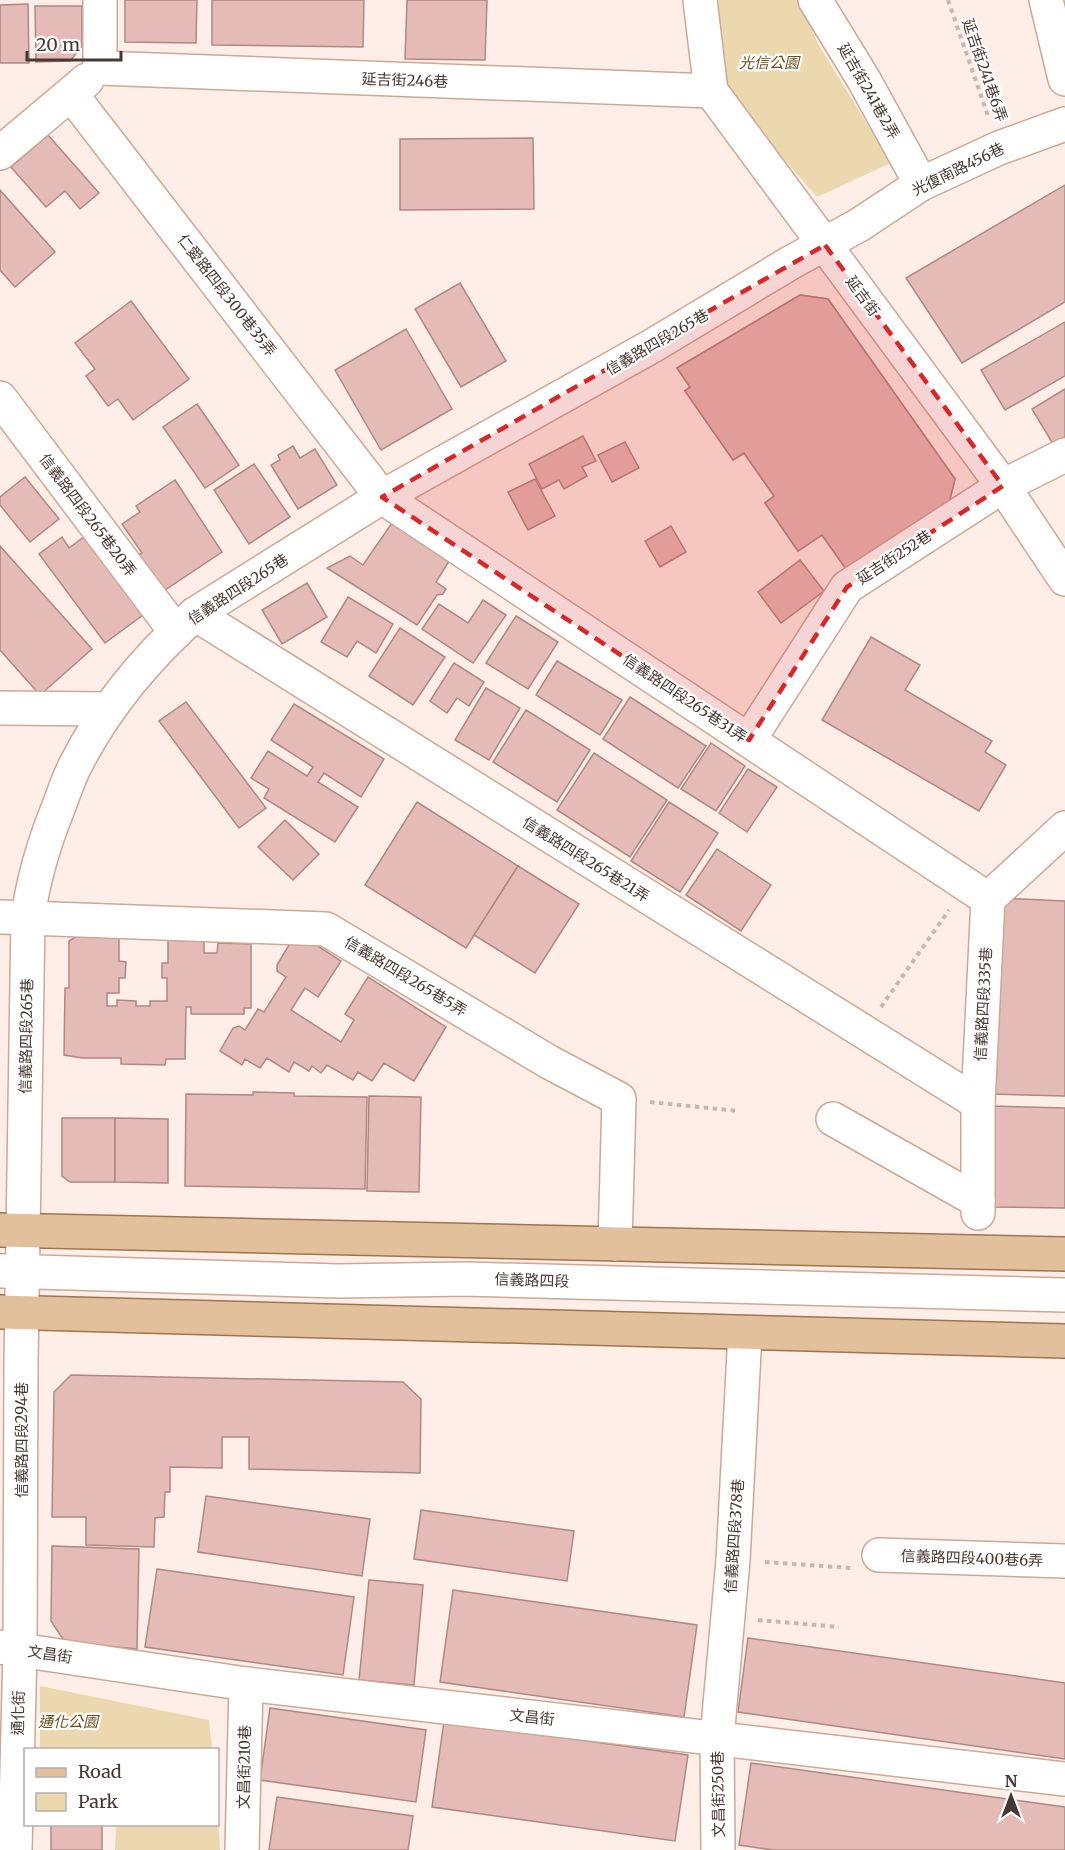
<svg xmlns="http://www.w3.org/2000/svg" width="1065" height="1850" font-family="Merriweather,'Noto Sans TC',serif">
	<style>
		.green { fill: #ebd8af }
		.building { fill: #e5bbb7; stroke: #af8884; stroke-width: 1.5 }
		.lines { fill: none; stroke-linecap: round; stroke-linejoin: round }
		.minor-casing { stroke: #cca897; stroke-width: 36 }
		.major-casing { stroke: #9f754c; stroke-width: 36 }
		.path { stroke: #c7b7b0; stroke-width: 4; stroke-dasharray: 4.5 4.5; stroke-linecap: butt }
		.minor { stroke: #fff; stroke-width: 33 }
		.major { stroke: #e2c09c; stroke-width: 33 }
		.marked { fill: #d62828; fill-opacity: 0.2; stroke: #d62828; stroke-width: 4.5; stroke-dasharray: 12 8; stroke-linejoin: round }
		.labels { text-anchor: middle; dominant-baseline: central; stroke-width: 4.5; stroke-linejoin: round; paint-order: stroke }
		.park-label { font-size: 15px; font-style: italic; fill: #65501a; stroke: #fff }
		.street-label { font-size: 15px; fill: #473831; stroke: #fff }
	</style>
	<rect width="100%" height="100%" fill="#feeee7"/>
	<g class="green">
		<path d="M707,0h92l19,44 73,119 -74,34 -97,-111z"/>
		<path d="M40,1686l169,34 3,29h-172z"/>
		<path d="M218,1819l2,31h-105l1,-25 102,-1z"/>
	</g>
	<g class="building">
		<path d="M125,0h72l-1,43 -71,-1z"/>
		<path d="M212,0h152l-1,47 -151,-2z"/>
		<path d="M407,0h80l-2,60 -80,-1z"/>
		<path d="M28,4l1,59h-29v-58z"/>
		<path d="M35,6h47v40l-12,15 -34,1z"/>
		<path d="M48,135l51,58 -19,16 -15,-18 -19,16 -35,-40z"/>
		<path d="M533,138l1,71 -134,1v-71z"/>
		<path d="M1065,185v117l-103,61 -56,-85z"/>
		<path d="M0,190l55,62 -40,35 -15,-17z"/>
		<path d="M460,283l46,78 -45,26 -46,-78z"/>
		<path d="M800,295l28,4 127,180 -6,24 -103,66 -24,-34 -24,16 -33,-48 9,-7 -30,-43 -11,7 -48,-69 5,-4 -13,-19z"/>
		<path d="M800,295l28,4 127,180 -6,24 -103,66 -24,-34 -24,16 -33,-48 9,-7 -30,-43 -11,7 -48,-69 5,-4 -13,-19z"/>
		<path d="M131,301l58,78 -56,41 -15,-21 -10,7 -22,-30 9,-7 -20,-26z"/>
		<path d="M1065,322v54l-60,34 -24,-40z"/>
		<path d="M406,329l46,80 -71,41 -46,-80z"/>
		<path d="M1065,389v48l-12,7 -21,-35z"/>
		<path d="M197,404l42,61 -34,23 -42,-61z"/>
		<path d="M583,436l13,25 -14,6 5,9 -23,13 -5,-9 -17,9 -13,-25z"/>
		<path d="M625,442l14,26 -27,14 -14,-27z"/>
		<path d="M293,446l7,12 15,-9 22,36 -39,24 -27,-44 9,-5 -2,-5z"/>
		<path d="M254,464l36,53 -41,27 -35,-54z"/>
		<path d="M25,477l34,42 -29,23 -30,-37v-8z"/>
		<path d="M535,479l20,37 -27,14 -20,-38z"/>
		<path d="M175,480l47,72 -60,40 -31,-33 11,-6 -20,-29 18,-12 -4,-6z"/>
		<path d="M394,520l57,38 -15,24 10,7 -3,5 -6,1 -20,30 -90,-57 23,-12 13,9z"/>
		<path d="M671,526l15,26 -26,15 -15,-26z"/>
		<path d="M89,533l58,79 -42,31 -66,-89 23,-17 7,11z"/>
		<path d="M0,546l92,103 -52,46 -40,-45z"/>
		<path d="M800,560l24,31 -43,32 -23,-31z"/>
		<path d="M307,583l20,34 -45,27 -20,-34z"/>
		<path d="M348,597l45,27 -17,29 -19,-12 -10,16 -26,-15z"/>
		<path d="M483,600l23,15 -33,48 -51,-34 17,-25 29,19z"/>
		<path d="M516,616l42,26 -30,47 -42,-26z"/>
		<path d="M400,628l45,29 -32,48 -44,-29z"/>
		<path d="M871,637l49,28 -15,25 87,51 -7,11 21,13 -27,46 -157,-91z"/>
		<path d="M557,661l65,39 -22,35 -64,-40z"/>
		<path d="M454,663l30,19 -15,24 -12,-8 -10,15 -17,-12z"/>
		<path d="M486,688l34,20 -31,52 -34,-20z"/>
		<path d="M630,697l76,49 -28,42 -75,-49z"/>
		<path d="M186,702l80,106 -27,20 -80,-107z"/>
		<path d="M294,704l90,55 -23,38 -37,-24 -6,9 40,25 -23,35 -71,-44 5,-9 -18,-11 17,-27 39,25 6,-9 -42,-27z"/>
		<path d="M526,710l64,40 -33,52 -64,-40z"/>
		<path d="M711,743l34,23 -29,45 -35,-22z"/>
		<path d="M594,753l73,47 -37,57 -73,-47z"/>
		<path d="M748,769l29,18 -30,45 -28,-19z"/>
		<path d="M417,802l101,64 -52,82 -101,-63z"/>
		<path d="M669,802l49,31 -38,59 -49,-31z"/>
		<path d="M285,820l34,34 -26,26 -35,-33z"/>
		<path d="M717,849l54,36 -30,46 -55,-36z"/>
		<path d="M518,866l61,38 -44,69 -61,-38z"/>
		<path d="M996,898l69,3v195l-73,-2z"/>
		<path d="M82,933h37v28l7,1 -1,16h-6v15h-12v13h10v-6l19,1v5h14v-5h17v-23h-5v-15h6v-29l36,1v18h13l1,-10 33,1v64h-7v6h-53v-7h-5l-1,52h-19l-1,6 -44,-1v-6h-39l-18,-3 1,-67h4v-47z"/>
		<path d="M293,938l14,1 34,22 -23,36 -13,-9 -14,22 50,32 13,-22 -9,-6 23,-37 78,50 -32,54 -30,-18 -12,18 -14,-9 -5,8 -26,-15 -6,8 -9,-7 -3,5 -15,-9 -5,10 -22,-14 -7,10 -15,-9 -3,6 -22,-14 13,-23 6,-2 6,4 13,-21 6,3 22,-35 -9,-6v-6z"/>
		<path d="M253,1092l41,1v3l73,1 -2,92 -180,-3 1,-92 67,1z"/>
		<path d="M369,1096l52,1 -2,95 -52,-1z"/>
		<path d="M991,1106l74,2v100l-75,-1z"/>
		<path d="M62,1118h53v64h-45l-8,-6z"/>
		<path d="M115,1118l53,1v64l-53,-1z"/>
		<path d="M71,1375l332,7 18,17 -1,74 -171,-4v-32h-27v31l-52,-1v25h-5l-1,25 -9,1 -1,29 -68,-2v-28h-34l2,-125z"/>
		<path d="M206,1496l164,23 -8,57 -164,-24z"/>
		<path d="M421,1510l153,21 -7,50 -153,-22z"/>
		<path d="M52,1546l87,3 -2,100 -72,-7 -14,-21z"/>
		<path d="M157,1569l197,28 -11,78 -198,-28z"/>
		<path d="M369,1580l54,5 -9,100 -55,-5z"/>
		<path d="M453,1590l244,35 -13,92 -244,-35z"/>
		<path d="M748,1638l317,45v76l-327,-47z"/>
		<path d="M270,1708l156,22 -10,72 -156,-22z"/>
		<path d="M444,1721l244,34 -13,86 -243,-34z"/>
		<path d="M751,1763l314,44v43h-292l-34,-5z"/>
		<path d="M277,1797l136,19 -5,34h-139z"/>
		<rect x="51" y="1824" width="51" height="26"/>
	</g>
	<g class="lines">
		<defs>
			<g id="minor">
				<path d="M100,0v68"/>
				<path d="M700,0l11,91 292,395 62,93"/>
				<path d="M815,0l49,80 57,104"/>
				<path d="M1046,0l19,79"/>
				<path d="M100,68l611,23"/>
				<path d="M71,94l311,403 606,402"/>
				<path d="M0,153l87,-73"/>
				<path d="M0,398l176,234"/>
				<path d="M195,614l783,489"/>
				<path d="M0,708l109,1"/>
				<path d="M749,740l98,-153 156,-101 62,-31"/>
				<path d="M0,917l326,12 223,133 70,37 -4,145"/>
				<path d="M833,1119l145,82"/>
				<path d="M978,1213v-110l10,-204 77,-71"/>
				<path d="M2,1271l336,10 128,-2 599,16"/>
				<path d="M879,1555l186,6"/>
				<path d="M0,1647l246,37 819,95"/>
				<path d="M15,1850l5,-201 1,-286 7,-446c5,-36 15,-71 29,-106 6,-15 11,-32 19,-47 29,-57 71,-107 119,-150l187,-117 270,-151 138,-83 69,-38 62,-41 78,-36 66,-24"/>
				<path d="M242,1850l4,-166"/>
				<path d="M718,1850l-1,-112 16,-178 12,-227"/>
			</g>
			<g id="major">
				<path d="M0,1230l1065,24"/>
				<path d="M0,1312l1065,29"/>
			</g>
		</defs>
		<use href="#minor" class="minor-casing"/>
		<use href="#major" class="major-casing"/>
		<g class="path">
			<path d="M948,0l41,119"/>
			<path d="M881,1007l68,-97"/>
			<path d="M650,1102l88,9"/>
			<path d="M765,1562l86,6"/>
			<path d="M758,1620l81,7"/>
		</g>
		<use href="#minor" class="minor"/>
		<use href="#major" class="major"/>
	</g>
	<path class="marked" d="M825,245l178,241 -156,101 -98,153 -367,-243z"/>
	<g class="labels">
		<g class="park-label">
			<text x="769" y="62">光信公園</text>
			<text x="68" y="1721">通化公園</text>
		</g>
		<g class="street-label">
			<text transform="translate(985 70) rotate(71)">延吉街241巷6弄</text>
			<text transform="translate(405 80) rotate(2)">延吉街246巷</text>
			<text transform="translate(869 91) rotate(60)">延吉街241巷2弄</text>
			<text transform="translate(958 169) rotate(-26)">光復南路456巷</text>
			<text transform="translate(227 295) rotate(52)">仁愛路四段300巷35弄</text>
			<text transform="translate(863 296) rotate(54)">延吉街</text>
			<text transform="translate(657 342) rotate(-30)">信義路四段265巷</text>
			<text transform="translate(88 515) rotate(53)">信義路四段265巷20弄</text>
			<text transform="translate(894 557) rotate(-33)">延吉街252巷</text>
			<text transform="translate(238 589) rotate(-33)">信義路四段265巷</text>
			<text transform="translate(685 698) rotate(34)">信義路四段265巷31弄</text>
			<text transform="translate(586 859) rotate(32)">信義路四段265巷21弄</text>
			<text transform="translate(406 976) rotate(31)">信義路四段265巷5弄</text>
			<text transform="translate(983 1004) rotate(-87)">信義路四段335巷</text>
			<text transform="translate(26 1036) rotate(-89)">信義路四段265巷</text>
			<text transform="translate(532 1280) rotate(2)">信義路四段</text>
			<text transform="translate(21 1440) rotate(-90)">信義路四段294巷</text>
			<text transform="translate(734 1536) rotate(-86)">信義路四段378巷</text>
			<text transform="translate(972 1558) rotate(2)">信義路四段400巷6弄</text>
			<text transform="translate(50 1654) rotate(9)">文昌街</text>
			<text transform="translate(18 1713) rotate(-89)">通化街</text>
			<text transform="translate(532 1717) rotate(6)">文昌街</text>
			<text transform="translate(244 1767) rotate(-89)">文昌街210巷</text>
			<text transform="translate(718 1794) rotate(-91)">文昌街250巷</text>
		</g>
	</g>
	<rect x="24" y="1748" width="195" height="78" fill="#ffffff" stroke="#b5afad" stroke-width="1.5"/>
	<rect x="36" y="1768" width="30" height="9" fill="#e2c09c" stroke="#b5afad" stroke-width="1.5"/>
	<text x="78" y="1778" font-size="18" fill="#473831">Road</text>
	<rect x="36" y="1793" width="30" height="18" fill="#ebd8af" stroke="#b5afad" stroke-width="1.5"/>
	<text x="78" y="1808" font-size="18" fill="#473831">Park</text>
	<g transform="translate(1011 1796)" stroke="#ffffff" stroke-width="4.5" paint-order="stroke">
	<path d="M0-4.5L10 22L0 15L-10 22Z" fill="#473831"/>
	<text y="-9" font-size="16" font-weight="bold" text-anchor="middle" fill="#473831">N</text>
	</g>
	<path d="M27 51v9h94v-9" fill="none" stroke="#473831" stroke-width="3"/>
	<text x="36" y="51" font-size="18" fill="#473831" stroke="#ffffff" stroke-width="4.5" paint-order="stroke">20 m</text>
</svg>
